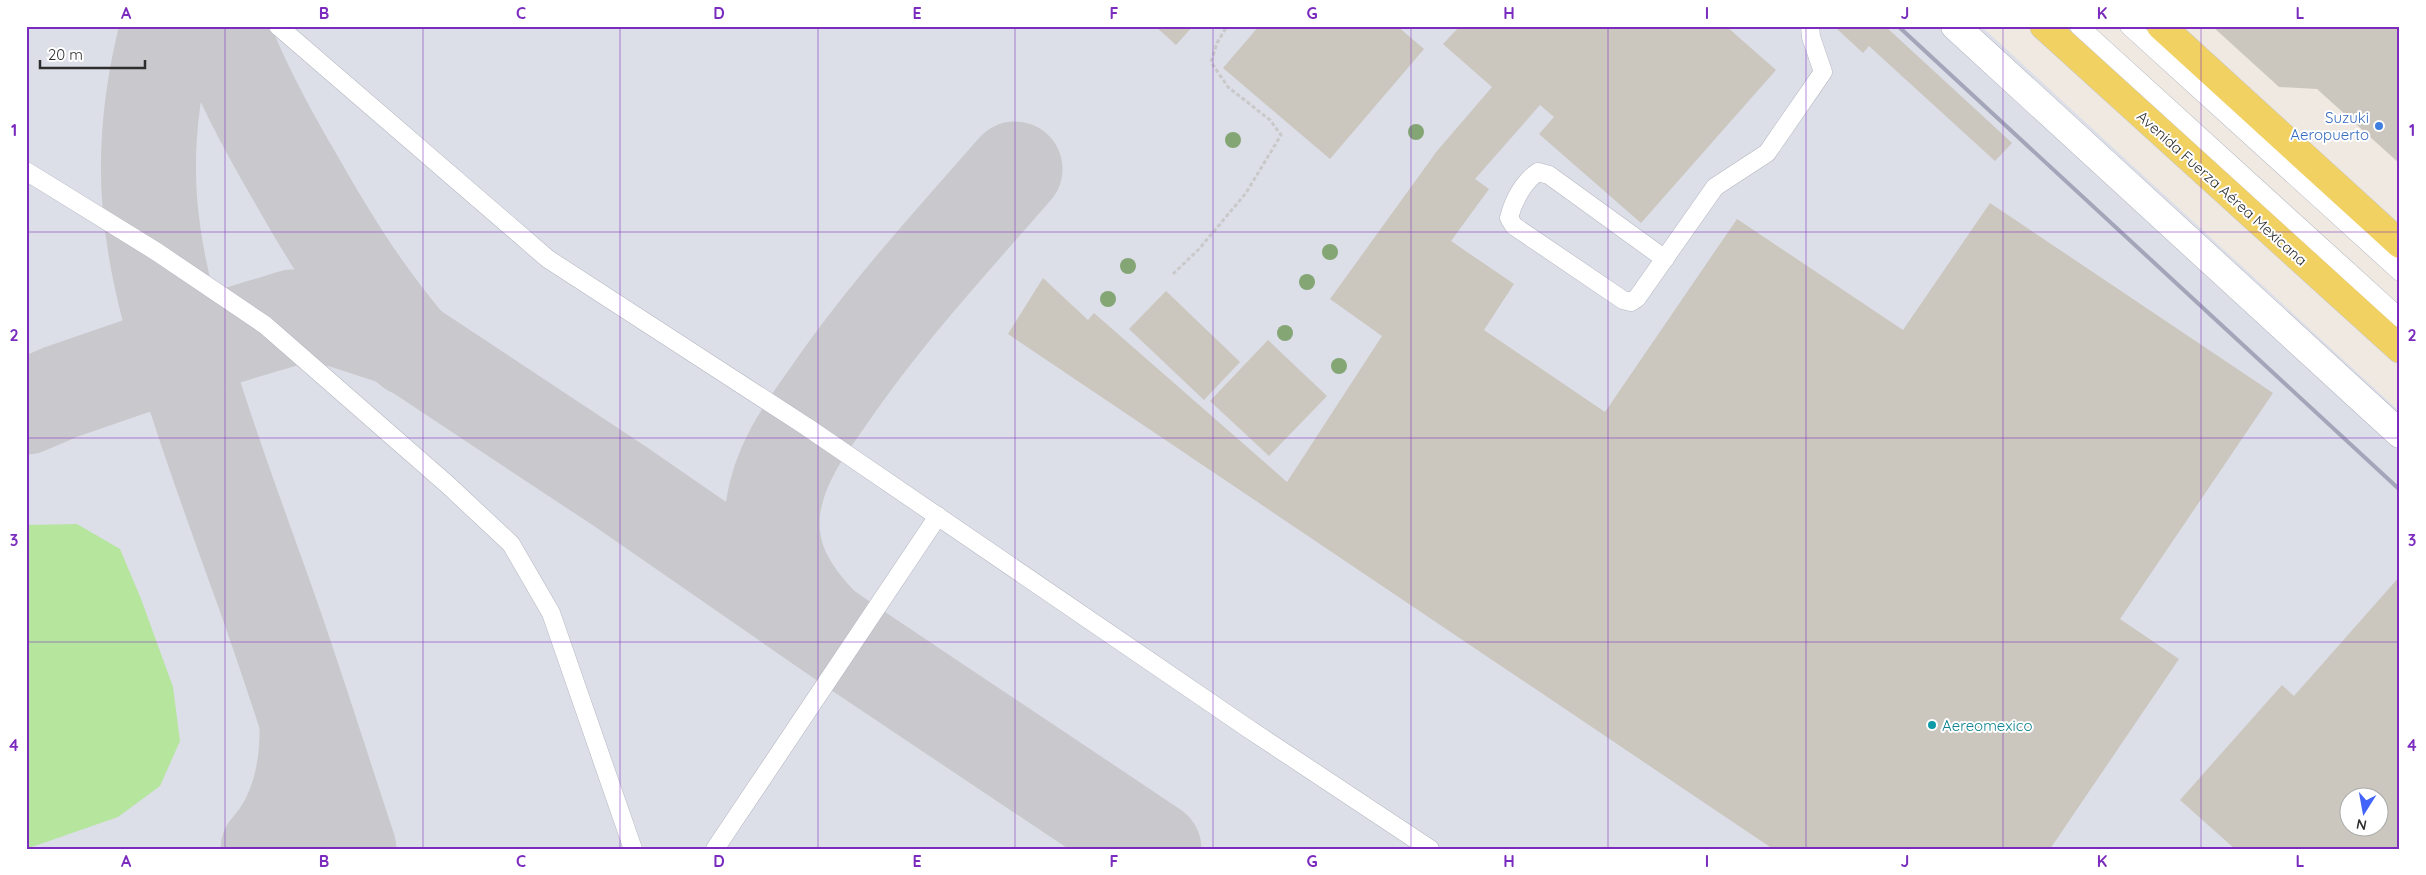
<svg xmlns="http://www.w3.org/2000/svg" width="2426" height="875" font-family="Quicksand,sans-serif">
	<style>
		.airport { fill: #dcdee8; fill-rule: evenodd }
		.green { fill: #b6e59e }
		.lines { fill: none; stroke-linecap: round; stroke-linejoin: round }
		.taxiway { stroke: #c9c8cc; stroke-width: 95 }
		.building { fill: #cbc7bf; fill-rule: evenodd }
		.service-casing { stroke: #b4b7c1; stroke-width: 19 }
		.tertiary-casing { stroke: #b4b7c1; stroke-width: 29 }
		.primary-casing { stroke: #c9c9c9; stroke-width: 29 }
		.path { stroke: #c9c9c9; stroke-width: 3; stroke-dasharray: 4 2.5; stroke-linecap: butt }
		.service { stroke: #fff; stroke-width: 18 }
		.tertiary { stroke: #fff; stroke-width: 28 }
		.primary { stroke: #f2d163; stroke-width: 28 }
		.rail { stroke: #a3a6b8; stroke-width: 4 }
		.tree { fill: #84a574 }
		.grid { fill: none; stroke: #7b2cbf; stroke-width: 1; stroke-opacity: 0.55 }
		.shop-dot { fill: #3f7fe0; stroke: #fff; stroke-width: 2 }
		.culture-dot { fill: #0f9aa8; stroke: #fff; stroke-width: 2 }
		.labels { text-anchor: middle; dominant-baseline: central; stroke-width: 4; stroke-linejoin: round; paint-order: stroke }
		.shop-label { font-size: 15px; fill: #366cbe; stroke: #fff; text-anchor: end }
		.street-label { font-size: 15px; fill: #2e2e2e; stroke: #fff }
		.culture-label { font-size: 15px; fill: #0d838f; stroke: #fff; text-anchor: start }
		.neatline { fill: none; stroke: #7b2cbf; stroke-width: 2 }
		.grid-label { font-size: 16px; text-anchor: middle; font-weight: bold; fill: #7b2cbf }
	</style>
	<rect width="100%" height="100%" fill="#efe9e1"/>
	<path class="airport" d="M26,26h1955l419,386v437h-2374zM2348,798h30v30h-30z"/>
	<path class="green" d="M77,524l43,25 21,50 32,88 7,54 -20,45 -42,31 -92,32v-324z"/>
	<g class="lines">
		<g class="taxiway">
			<path d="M168,26c-15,57 -23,121 -18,179 6,69 26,135 48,200 20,62 42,122 64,183 31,86 58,174 87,261"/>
			<path d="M220,26c20,54 47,104 76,153 35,62 69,116 115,170"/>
			<path d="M26,407l35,-15 119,-41 113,-34 24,-1 24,4 55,18 225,149 231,160 302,202"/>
			<path d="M821,625c-32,-33 -54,-69 -48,-117 6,-44 32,-79 57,-114 55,-80 121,-152 185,-225"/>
			<path d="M268,849c31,-33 40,-82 39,-125"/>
		</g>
	</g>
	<g class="building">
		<path d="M1155,26h38l-17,19z"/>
		<path d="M1259,26h138l27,23 -94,110 -107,-91z"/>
		<path d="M1460,26h266l50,44 -135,153 -102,-89 15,-17 -14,-12 -65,74 14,10 -38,52 63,43 -30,46 121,82 132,-193 166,111 87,-127 283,190 -153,226 59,40 -129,190h-277l-765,-515 35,-56 45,42 6,-7 193,169 95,-146 -52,-37 107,-148 55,-64 -49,-43z"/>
		<path d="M1837,26h48l127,117 -17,18 -126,-115 -6,7 -27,-25z"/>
		<path d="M2212,26h188v138l-83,-75 -38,-2z"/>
		<path d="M1166,291l74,71 -36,38 -75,-71z"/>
		<path d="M1268,340l59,56 -58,60 -59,-55z"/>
		<path d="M2400,576v273h-165l-55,-49 102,-115 12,11zM2348,798h30v30h-30z"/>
	</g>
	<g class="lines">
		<defs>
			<g id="service">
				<path d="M278,26l270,233 259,168 442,302 181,120"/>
				<path d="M2079,26l321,292"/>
				<path d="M2129,26l271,246"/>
				<path d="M26,171l131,81 108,73 183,160 63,59 40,69 82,236"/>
				<path d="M1665,259l-116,-84 -11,-3c-14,9 -25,29 -29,46l5,8 109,74 8,2 6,-4 78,-111 52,-34 56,-81 -12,-35 -1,-11"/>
				<path d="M715,849l223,-333"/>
			</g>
			<path id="tertiary" d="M1955,26l445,408"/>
			<g id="primary">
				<path d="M2044,26l356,323"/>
				<path d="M2161,26l239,218"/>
			</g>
		</defs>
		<use href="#service" class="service-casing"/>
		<use href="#tertiary" class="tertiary-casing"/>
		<use href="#primary" class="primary-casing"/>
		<path class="path" d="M1173,274l26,-25 47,-56 35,-58 -11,-15 -42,-33 -17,-25 6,-19 10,-17"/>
		<use href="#service" class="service"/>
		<use href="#tertiary" class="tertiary"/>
		<use href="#primary" class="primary"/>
		<path class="rail" d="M1898,26l502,464"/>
	</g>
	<g class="tree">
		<circle cx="1416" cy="132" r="8"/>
		<circle cx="1233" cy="140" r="8"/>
		<circle cx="1330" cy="252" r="8"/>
		<circle cx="1128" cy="266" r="8"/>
		<circle cx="1307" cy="282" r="8"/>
		<circle cx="1108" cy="299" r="8"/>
		<circle cx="1285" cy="333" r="8"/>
		<circle cx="1339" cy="366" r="8"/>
	</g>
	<path class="grid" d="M225,26v823M423,26v823M620,26v823M818,26v823M1015,26v823M1213,26v823M1411,26v823M1608,26v823M1806,26v823M2003,26v823M2201,26v823M26,232h2374M26,438h2374M26,642h2374"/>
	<circle class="shop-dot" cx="2379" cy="126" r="5"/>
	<circle class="culture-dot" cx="1932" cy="725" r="5"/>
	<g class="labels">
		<g class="shop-label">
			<text x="2369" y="117">Suzuki<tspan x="2369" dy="17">Aeropuerto</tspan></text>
		</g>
		<g class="street-label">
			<text transform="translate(2222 188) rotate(42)">Avenida Fuerza Aérea Mexicana</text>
		</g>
		<g class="culture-label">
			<text x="1942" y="725">Aereomexico</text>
		</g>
	</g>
	<rect width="2426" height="875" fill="none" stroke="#ffffff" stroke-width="55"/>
	<g transform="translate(2364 812) rotate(191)"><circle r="24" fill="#ffffff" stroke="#ababab"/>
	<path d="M0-4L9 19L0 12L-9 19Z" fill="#4264fb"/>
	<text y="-8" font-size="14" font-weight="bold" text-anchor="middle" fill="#2e2e2e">N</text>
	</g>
	<path d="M40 60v8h105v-8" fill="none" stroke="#2e2e2e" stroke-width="2.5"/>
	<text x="48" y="60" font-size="15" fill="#2e2e2e" stroke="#ffffff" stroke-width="4" paint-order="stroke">20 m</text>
	<rect x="28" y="28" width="2370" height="820" class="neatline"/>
	<g class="grid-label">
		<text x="126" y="19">A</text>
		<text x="324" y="19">B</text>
		<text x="521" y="19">C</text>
		<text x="719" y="19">D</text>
		<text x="917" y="19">E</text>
		<text x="1114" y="19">F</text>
		<text x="1312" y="19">G</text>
		<text x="1509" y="19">H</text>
		<text x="1707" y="19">I</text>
		<text x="1905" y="19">J</text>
		<text x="2102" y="19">K</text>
		<text x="2300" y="19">L</text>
		<text x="14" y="136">1</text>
		<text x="2412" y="136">1</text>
		<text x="14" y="341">2</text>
		<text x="2412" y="341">2</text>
		<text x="14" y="546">3</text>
		<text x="2412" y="546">3</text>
		<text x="14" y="751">4</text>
		<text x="2412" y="751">4</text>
		<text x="126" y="867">A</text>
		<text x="324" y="867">B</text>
		<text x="521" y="867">C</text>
		<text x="719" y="867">D</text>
		<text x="917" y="867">E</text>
		<text x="1114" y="867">F</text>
		<text x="1312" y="867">G</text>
		<text x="1509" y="867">H</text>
		<text x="1707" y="867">I</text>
		<text x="1905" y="867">J</text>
		<text x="2102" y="867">K</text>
		<text x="2300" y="867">L</text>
	</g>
</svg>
